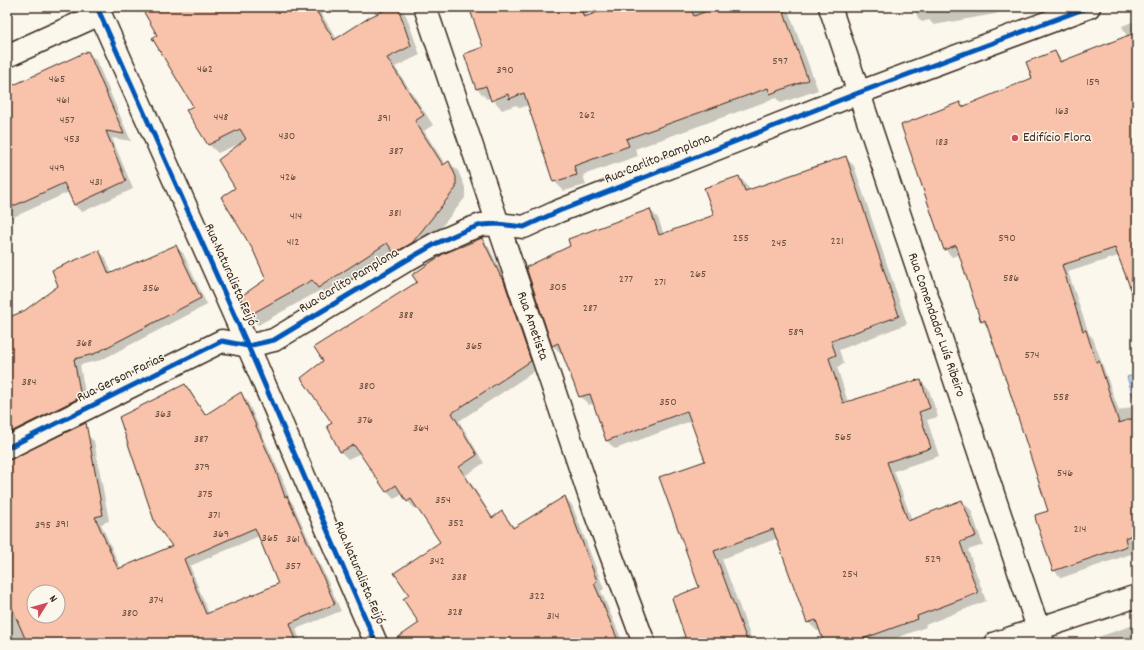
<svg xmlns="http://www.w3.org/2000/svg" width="1144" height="650" font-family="Dekko,sans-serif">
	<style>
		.water { fill: #abd4f6; stroke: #7e90a0 }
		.shadow { fill: #0003; fill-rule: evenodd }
		.building { fill: #f9c3ab; stroke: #3b2a1e; fill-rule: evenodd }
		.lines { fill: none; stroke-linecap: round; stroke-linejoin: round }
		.minor-casing { stroke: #3b2a1e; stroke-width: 25 }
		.minor { stroke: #fbf7ec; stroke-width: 22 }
		.cycleway-casing { stroke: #fbf7ec; stroke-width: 8 }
		.cycleway { stroke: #0057b8; stroke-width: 5 }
		.poi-dot { fill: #d1495b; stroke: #fbf7ec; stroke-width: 1.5 }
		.labels { text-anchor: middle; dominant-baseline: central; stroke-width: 3; stroke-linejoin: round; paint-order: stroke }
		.number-label { font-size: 12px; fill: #6a5041 }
		.poi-label { font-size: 14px; fill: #3b2a1e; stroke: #fbf7ec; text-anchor: start }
		.street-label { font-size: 14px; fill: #3b2a1e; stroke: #fbf7ec }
	</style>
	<rect width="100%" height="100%" fill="#fbf7ec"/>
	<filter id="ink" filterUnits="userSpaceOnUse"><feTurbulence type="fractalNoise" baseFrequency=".025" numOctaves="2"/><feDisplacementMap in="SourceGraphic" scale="8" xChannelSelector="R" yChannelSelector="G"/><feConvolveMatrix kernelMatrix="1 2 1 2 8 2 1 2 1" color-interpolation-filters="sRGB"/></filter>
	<g filter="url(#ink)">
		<path class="water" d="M1137,374v25l-3,1 -7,-23z"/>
		<g class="shadow">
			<path d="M142,7h175l20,32 56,-32h5l8,8 14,40 -25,12 38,58 -9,6 21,33 4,-2 9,9 7,16v11l-44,54 -17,10 -9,-9 -67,44 -7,-7 -63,35 -9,-10 -8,-18 27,-18 -31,-90 6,-47 -25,11 -10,-9 -14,-38z"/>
			<path d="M470,7h110l8,10 27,-10h172l31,83 -37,13 -5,-5 -141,51 3,7 -55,19 3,10 -22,6 -10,-10 -25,-76 -9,3 -4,-3 -14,5 -11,-13 -4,2 -10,-10 -12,-34 19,-8z"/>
			<path d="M914,7h98l-17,7 -61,11 -5,-5 -7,2 -4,-4z"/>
			<path d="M1137,20v230l-69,22 21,62 4,4 26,73 18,-6v142l-5,1 2,5 -73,25 -7,-8 -5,-59 -60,-183 -7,-7 -22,-67 -8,3 -7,-8 15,-145 3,3 71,-28 21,-27 8,10 64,-25 -5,-11z"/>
			<path d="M88,52l8,8 35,81 -19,-3 21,51 -51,23 -8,-7 -5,-13 -62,28v-131z"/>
			<path d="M845,157l9,9 53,158 -68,26 5,14 -7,3 11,35 73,-21 8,9 9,27 -11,3 12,36 -45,15 18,49 50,-19 9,9 12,35 -15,5 18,51 -61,24 1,2 -43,16h-58l-5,-13 -3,1 -9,-9 -30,-84 -56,21 29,79 6,5h-83l-2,-3 14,-5 15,-47 6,-127 -16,-40 -76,28 -8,-8 -13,-38 -5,2 -9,-9 -17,-43 -1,1 -9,-8 -26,-79 123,-57 8,8 6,17 51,-19 24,-39 9,9 1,4z"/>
			<path d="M482,239l7,8 18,37 31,85 -79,52 25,42 -18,12 27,43 9,-6 13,16 50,-31 7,8 32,84 -3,2 22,52h-204l1,-19 -9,-28 31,-54 -24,-35 -3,2 -13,-15 -8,5 -7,-7 -26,-39 -13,6 -7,-7 -13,-25 5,-3 86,-142z"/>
			<path d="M176,247l7,6 24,52 -106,55 -21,5 7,39 -80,36v-116l52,-38 40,-35 7,7 6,16z"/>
			<path d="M185,385l6,7 15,23 35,-21 6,6 35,78 8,22 3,4 48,107 -45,18 5,14h-294v-167l80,-41 7,6 15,80 -8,3 20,45 52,-23zM259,536l20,49 -70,29 -19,-48zM34,592h24v24h-24z"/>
			<path d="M1137,624v19h-44l-1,-4z"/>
		</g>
		<g class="building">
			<path d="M141,7h173l20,33 36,-23 21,-10h7l13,39 -24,12 37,57 -9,6 28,44 6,-4 7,16v11l-44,55 -18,10 -7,-10 -69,45 -6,-8 -64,36 -8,-19 26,-18 -13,-29 -32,-53 14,-9 -17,-28 28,-21 -6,-10 -32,16 -22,-35 7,-4 -41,-68 5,-3z"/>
			<path d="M469,7h111l4,10 28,-10h78l4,9 23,-9h65l26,73 -38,14 -2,-6 -142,51 3,7 -55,20 3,9 -24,7 -29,-89 -15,6 -1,-5 -17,7 -5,-15 -10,3 -12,-35 19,-7z"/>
			<path d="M1137,32v268h-2l-20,-52 -53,17 21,66 3,-1 10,32 3,-1 20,62 18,-6v116l-12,5 2,8 -74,25 -17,-50 -1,-6 13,-4 -40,-125 -23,-66 -4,2 -25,-77 -12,5 -43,-125 59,-23 2,5 70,-29 -6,-16 29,-11 5,11z"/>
			<path d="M88,51l36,83 -18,-3 20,50 -52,24 -10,-22 -57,26v-121z"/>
			<path d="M846,156l53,160 -68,25 5,14 -7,3 14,45 74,-23v1l4,-1 9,28 -11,4 12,36 -44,14 21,59 54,-21 14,36 -16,6 18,51 -61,23 1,3 -67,24h-27l-8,-23 -9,3 -34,-94 -59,22 34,92h-61l-15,-45 27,-11 -40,-110 46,-16 -18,-50 -81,30 -16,-47 -11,3 -21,-54 -6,3 -26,-79 44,-21 -2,-7 82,-30 9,26 55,-20 -10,-27 35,-12 6,15z"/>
			<path d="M482,238l20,41 1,-1 28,83 -79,52 25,42 -18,12 33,51 10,-7 11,17 52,-32 32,85 -3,2 25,60h-229l29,-20 -16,-24 6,-4 -15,-22 46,-31 -29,-43 -4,3 -11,-17 -10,7 -32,-47 -14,7 -13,-26 5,-3 -31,-45 22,-17 -9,-14 103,-65 -5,-7 31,-21z"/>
			<path d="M176,245l25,53 -107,56 -20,5 7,38 -74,37v-116l17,-7 34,-25 -6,-16 47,-20 10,24z"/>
			<path d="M185,384l20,31 36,-23 35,79 9,26 2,-1 48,108 -45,19 7,20h-270l-20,-47v-136l79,-37 17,92 -8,2 23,52 54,-23 -17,-23 -36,-106zM255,528l23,56 -72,30 -22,-55zM34,592h24v24h-24z"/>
		</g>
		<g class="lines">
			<defs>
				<g id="minor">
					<path d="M97,7l151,339 128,297"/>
					<path d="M425,7l170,505 49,131"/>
					<path d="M830,7l213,636"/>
					<path d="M7,56l93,-42"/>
					<path d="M7,448l215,-107 26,5 26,-6 131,-79 32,-18 27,-12 17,-6 17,-1 26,3 35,-16 299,-118 231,-86"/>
					<path d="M996,643l141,-47"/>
				</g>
			</defs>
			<use href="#minor" class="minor-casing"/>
			<use href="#minor" class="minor"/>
			<defs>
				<g id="cycleway">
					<path d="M97,7l151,339 128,297"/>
					<path d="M7,448l215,-107 26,5 26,-6 131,-79 32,-18 27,-12 17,-6 17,-1 26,3 35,-16 299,-118 231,-86"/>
				</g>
			</defs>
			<use href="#cycleway" class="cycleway-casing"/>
			<use href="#cycleway" class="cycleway"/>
		</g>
	</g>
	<circle class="poi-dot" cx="1015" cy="138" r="4"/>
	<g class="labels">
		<g class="number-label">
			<text x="780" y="61">597</text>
			<text x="205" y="69">462</text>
			<text x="505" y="70">390</text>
			<text x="57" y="79">465</text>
			<text x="1093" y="82">159</text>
			<text x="63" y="100">461</text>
			<text x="1062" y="111">163</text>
			<text x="587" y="115">262</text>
			<text x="221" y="117">448</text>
			<text x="384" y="118">391</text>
			<text x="67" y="120">457</text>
			<text x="287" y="136">430</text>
			<text x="72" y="139">453</text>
			<text x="942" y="142">183</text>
			<text x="396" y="151">387</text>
			<text x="57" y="168">449</text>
			<text x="288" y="177">426</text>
			<text x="96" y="182">431</text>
			<text x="395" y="213">381</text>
			<text x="296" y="216">414</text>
			<text x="741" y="238">255</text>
			<text x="1007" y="238">590</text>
			<text x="837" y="241">221</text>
			<text x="293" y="242">412</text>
			<text x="779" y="243">245</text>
			<text x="698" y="274">265</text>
			<text x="1011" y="278">586</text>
			<text x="626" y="279">277</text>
			<text x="660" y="282">271</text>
			<text x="558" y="287">305</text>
			<text x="151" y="288">356</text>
			<text x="590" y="308">287</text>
			<text x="406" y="315">388</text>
			<text x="796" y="332">589</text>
			<text x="84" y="343">368</text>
			<text x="474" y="346">365</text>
			<text x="1032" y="355">574</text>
			<text x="29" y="382">384</text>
			<text x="367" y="386">380</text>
			<text x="1061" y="397">558</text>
			<text x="668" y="402">350</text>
			<text x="163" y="414">363</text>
			<text x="365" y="420">376</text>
			<text x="421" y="428">364</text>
			<text x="843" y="437">565</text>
			<text x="201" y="439">387</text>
			<text x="202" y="467">379</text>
			<text x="1065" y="473">546</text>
			<text x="205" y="494">375</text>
			<text x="443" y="500">354</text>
			<text x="214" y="515">371</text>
			<text x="456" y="523">352</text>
			<text x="62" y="524">391</text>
			<text x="43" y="525">395</text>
			<text x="1080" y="529">214</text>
			<text x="221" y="534">369</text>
			<text x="270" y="538">365</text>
			<text x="293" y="539">361</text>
			<text x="933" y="559">529</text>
			<text x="437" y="561">342</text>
			<text x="293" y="566">357</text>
			<text x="850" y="574">254</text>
			<text x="459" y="577">338</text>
			<text x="537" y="596">322</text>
			<text x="156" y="600">374</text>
			<text x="455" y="612">328</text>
			<text x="130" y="613">380</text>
			<text x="553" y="616">314</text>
		</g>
		<g class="poi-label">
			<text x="1023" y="138">Edifício Flora</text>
		</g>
		<g class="street-label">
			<text transform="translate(658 159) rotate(-22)">Rua Carlito Pamplona</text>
			<text transform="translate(230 275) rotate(66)">Rua Naturalista Feijó</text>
			<text transform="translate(349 281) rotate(-31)">Rua Carlito Pamplona</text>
			<text transform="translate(936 325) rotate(71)">Rua Comendador Luís Ribeiro</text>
			<text transform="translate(532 326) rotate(71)">Rua Ametista</text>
			<text transform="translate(121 378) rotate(-26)">Rua Gerson Farias</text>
			<text transform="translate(359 573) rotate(67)">Rua Naturalista Feijó</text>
		</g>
	</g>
	<rect width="1144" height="650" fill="none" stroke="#fbf7ec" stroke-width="24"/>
	<rect x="12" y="12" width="1120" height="626" fill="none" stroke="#3b2a1e" stroke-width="1.5" filter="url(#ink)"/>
	<g transform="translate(46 604) rotate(53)"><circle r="19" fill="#fbf7ec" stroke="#aea59a"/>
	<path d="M0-3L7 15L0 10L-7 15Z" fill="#d1495b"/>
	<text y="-6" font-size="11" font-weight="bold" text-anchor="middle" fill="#3b2a1e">N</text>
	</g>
</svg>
